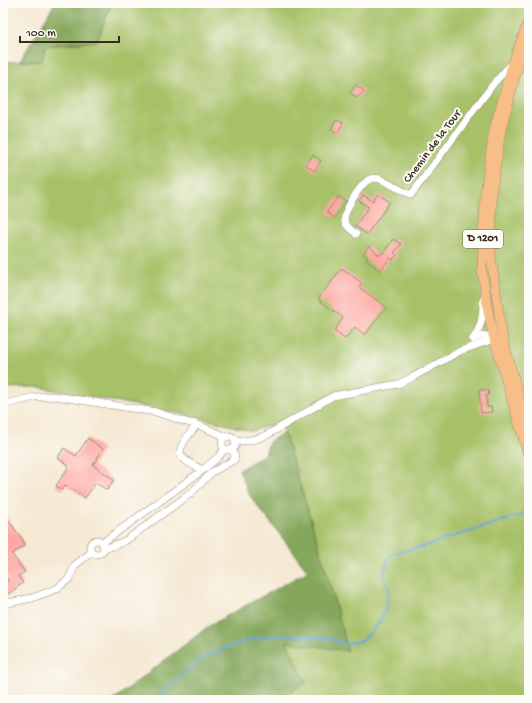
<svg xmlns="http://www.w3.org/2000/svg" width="532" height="703" font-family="'Gochi Hand',sans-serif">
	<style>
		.green { fill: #a7c168; stroke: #717643 }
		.forest { fill: #85a75c; stroke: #60683d }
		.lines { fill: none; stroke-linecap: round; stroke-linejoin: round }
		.stream { stroke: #5fa2d3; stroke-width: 2 }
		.building { fill: #fea7a1 }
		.minor-casing { stroke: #988a79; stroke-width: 8 }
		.major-casing { stroke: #988a79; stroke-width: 10 }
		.minor { stroke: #fff; stroke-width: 7 }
		.major { stroke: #f7be87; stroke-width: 9 }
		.labels { text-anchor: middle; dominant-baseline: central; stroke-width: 4; stroke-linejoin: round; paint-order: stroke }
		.shield { fill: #fdfcf7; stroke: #75695f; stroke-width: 1 }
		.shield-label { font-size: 11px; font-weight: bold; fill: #3b2a1e }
		.street-label { font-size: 12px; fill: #3b2a1e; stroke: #fdfcf7 }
	</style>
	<rect width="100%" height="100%" fill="#fdfcf7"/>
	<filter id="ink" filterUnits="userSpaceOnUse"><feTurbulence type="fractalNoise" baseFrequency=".025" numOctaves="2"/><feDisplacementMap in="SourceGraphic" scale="8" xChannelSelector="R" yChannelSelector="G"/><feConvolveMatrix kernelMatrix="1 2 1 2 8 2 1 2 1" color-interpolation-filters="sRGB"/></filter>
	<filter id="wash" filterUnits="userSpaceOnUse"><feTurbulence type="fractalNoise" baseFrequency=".012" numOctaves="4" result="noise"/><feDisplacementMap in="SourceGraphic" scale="16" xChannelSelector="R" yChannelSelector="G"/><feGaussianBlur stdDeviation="0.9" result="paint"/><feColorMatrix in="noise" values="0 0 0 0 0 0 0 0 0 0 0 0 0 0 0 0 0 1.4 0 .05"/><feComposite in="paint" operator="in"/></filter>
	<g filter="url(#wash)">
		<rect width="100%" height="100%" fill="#f5e9d4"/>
		<path class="green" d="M112,3h417v697h-255l31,-17 -19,-42 62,10 -23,-84 -44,-145 -29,9 -59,-15 -155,-29 -35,1v-326l39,-1 3,-15 52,-5z"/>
		<g class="forest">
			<path d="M55,3h57l-15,38 -52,5 -3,15h-22z"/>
			<path d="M284,432l41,135 23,84 -61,-9 19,41 -32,17h-161l96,-74 99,-55 -58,-75 -11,-26 26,-16 4,-12z"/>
		</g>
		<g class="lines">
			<path class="stream" d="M153,700l49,-42 48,-19 34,-4 44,3 18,6 16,-3 17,-18 7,-15 2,-18 -4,-17 3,-11 5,-8 30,-7 107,-35"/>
		</g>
		<g id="blocks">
			<g class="building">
				<path d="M3,3h7l-7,12z"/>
				<path d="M356,85l8,6 -7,7 -7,-5z"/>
				<path d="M336,120l7,3 -5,10 -7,-4z"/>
				<path d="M313,155l8,6 -7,10 -8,-6z"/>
				<path d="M378,194l12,8 -23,32 -12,-8 14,-19 -10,-6 4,-6 10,6z"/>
				<path d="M338,197l8,4 -4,7 -8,10 -7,-6z"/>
				<path d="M393,239l8,5 -7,9 3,2 -4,5 -3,-2 -10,13 -14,-12 1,-2 -4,-3 6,-8 10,9 4,-2z"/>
				<path d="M342,268l20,15 -3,4 27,20 -21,28 -10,-8 -10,12 -11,-8 9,-13 -25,-19z"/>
				<path d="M479,390h9l1,5h-3l1,12h4l1,5 -11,1z"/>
				<path d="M88,438l15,11 -10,16 21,15 -7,10 -11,-7 -11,15 -19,-13 -4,5 -6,-4 13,-20 -11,-8 6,-10 12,8z"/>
				<path d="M3,513l20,27 1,6 -12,8 13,18 -7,4 5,7 -16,12 -4,-6v-4l6,-5 -6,-8z"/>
			</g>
		</g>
	</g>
	<g filter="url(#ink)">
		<use href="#blocks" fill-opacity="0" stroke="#988a79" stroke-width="1"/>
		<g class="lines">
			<defs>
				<g id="minor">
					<path d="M356,234c-3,-3 -9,-7 -11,-11 -4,-10 15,-37 23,-43 4,-2 8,-2 12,-1l31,16 83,-112 19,-21"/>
					<path d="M473,339c10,-4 14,-5 23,1"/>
					<path d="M473,339c9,-13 10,-24 10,-39"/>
					<path d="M3,405l31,-8 21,-1 101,16 33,11h4l34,14"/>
					<path d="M195,427c-20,25 -22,29 8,43"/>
					<circle cx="229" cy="443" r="7"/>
					<path d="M235,442l21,-3 13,-5 64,-38 65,-12 15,-7 47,-26 34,-12"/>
					<circle cx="97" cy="547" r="7"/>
					<path d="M102,543l101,-73 15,-13 7,-8"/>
					<path d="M104,547h6l15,-6 66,-48 21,-21 22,-12 1,-3 -3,-8"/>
					<path d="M3,604l29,-6 24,-9 13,-10 6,-14 17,-13"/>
				</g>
				<g id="major">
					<path d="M529,20l-16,42 -19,68 -9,63 -3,77 6,41 6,28 35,119"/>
					<path d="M529,37l-11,30 -16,58 -10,64 -1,68 11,78 27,98"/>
				</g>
			</defs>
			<use href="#minor" class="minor-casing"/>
			<use href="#major" class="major-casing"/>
			<use href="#minor" class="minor"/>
			<use href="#major" class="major"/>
		</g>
	</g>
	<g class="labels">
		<rect class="shield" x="463" y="230" width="40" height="18" rx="3"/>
		<g class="shield-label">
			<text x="483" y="239">D 1201</text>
		</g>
		<g class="street-label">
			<text transform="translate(433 147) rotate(-53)">Chemin de la Tour</text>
		</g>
	</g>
	<rect width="532" height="703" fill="none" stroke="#fdfcf7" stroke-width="16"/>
	<path d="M20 36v6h99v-6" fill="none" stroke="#3b2a1e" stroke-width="2"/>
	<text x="26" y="36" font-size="12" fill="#3b2a1e" stroke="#fdfcf7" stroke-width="3" paint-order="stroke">100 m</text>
</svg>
